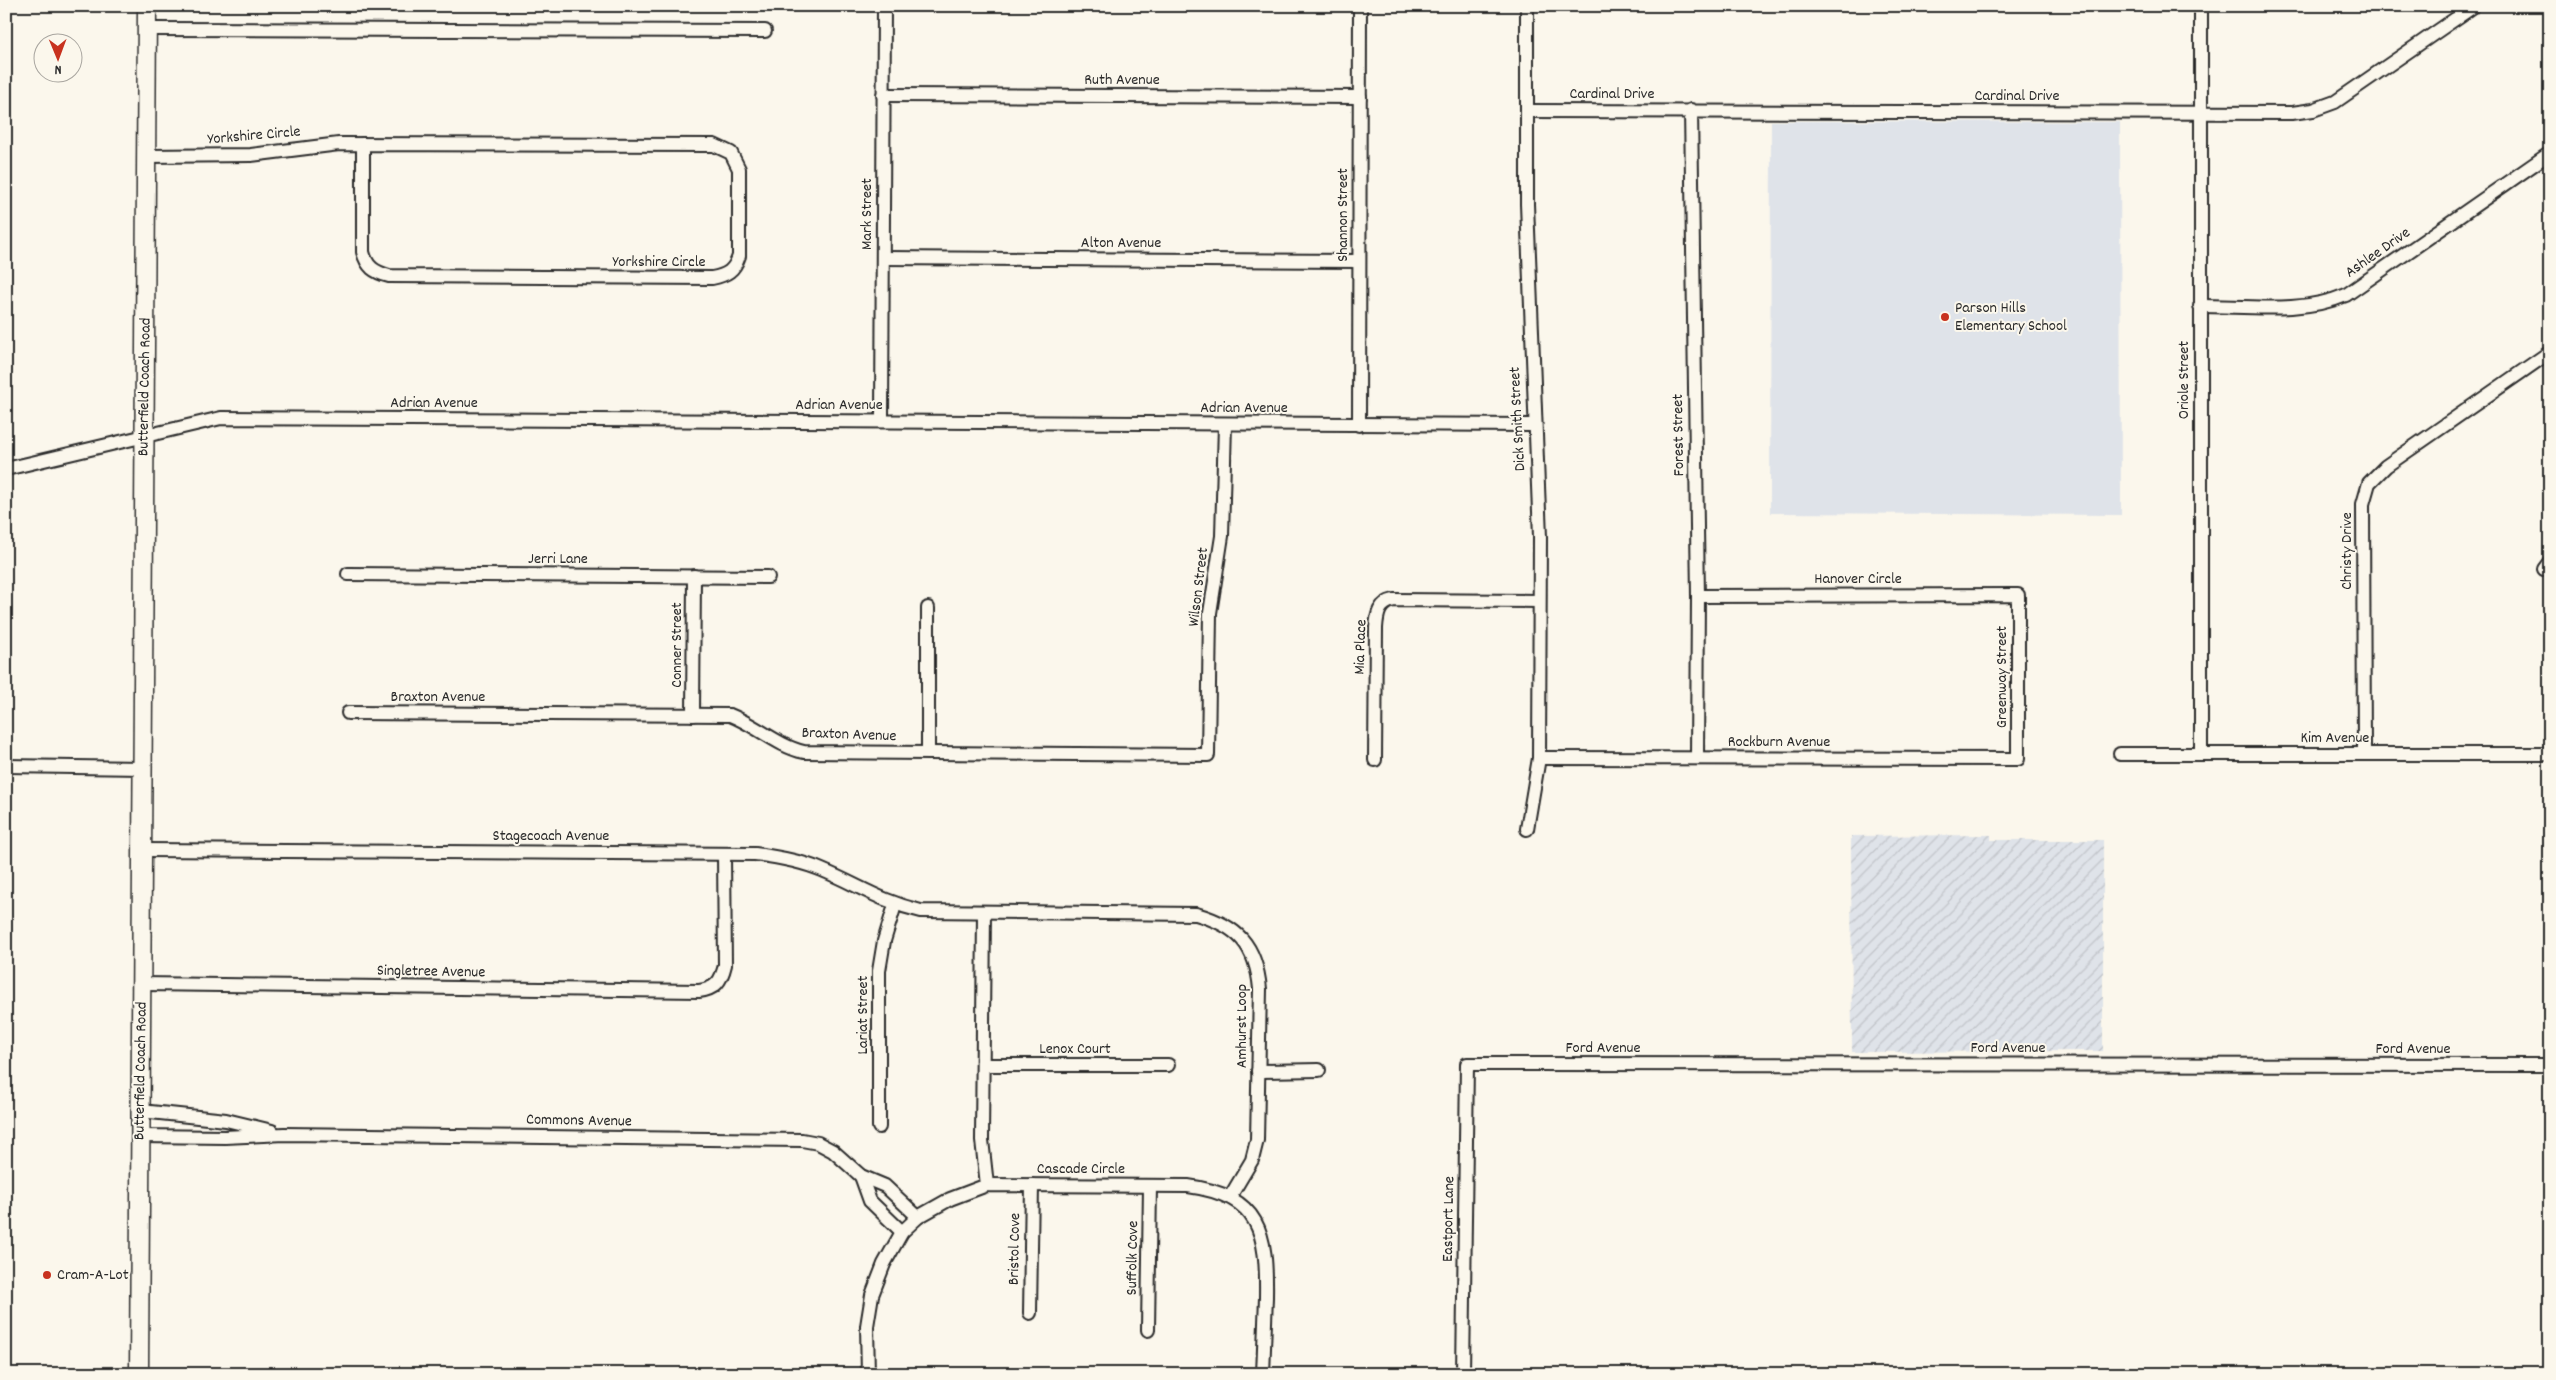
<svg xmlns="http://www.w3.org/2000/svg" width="2556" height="1380" font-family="Dekko,sans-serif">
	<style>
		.built { fill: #dfe3e9 }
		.industrial { fill: url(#industrial-furrows) }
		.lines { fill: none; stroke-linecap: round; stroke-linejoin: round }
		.minor-casing { stroke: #2b2b2b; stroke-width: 16 }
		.secondary-casing { stroke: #2b2b2b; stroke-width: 21 }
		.minor { stroke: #fbf7ec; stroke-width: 12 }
		.secondary { stroke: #fbf7ec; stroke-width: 18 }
		.poi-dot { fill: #c8321e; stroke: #fbf7ec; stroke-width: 2 }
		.labels { text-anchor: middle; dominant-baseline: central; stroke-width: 4; stroke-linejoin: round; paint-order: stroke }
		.street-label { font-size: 16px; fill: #2b2b2b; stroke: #fbf7ec }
		.poi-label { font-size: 16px; fill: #2b2b2b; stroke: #fbf7ec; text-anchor: start }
	</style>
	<defs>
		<pattern id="industrial-furrows" width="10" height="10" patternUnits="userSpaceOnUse" patternTransform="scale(1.25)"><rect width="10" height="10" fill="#dfe3e9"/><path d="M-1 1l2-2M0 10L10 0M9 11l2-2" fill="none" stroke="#c0c3c8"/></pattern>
	</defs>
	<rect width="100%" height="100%" fill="#fbf7ec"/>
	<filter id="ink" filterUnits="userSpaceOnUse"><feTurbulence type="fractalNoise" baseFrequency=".02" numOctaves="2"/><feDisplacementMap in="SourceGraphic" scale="10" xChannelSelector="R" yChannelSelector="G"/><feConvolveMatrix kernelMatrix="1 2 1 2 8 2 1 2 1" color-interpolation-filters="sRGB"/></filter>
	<g filter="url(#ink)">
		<path class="built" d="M1771,121l349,1 1,393 -351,-2z"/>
		<path class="industrial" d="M1991,835v5h112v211l-251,1 -1,-216z"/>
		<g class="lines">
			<defs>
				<g id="minor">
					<path d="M2201,6v748"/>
					<path d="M147,29l618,2"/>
					<path d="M883,95l477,2"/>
					<path d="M1691,110l7,486 -1,162"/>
					<path d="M1528,111l764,2 21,-3 22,-8 139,-96"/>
					<path d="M147,156l104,-1 88,-11 375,1 17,8 8,16v87c-5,15 -12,19 -27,22l-323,-2c-15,-4 -22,-9 -26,-24v-108"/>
					<path d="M883,258l476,3"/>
					<path d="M2200,306c48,0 102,8 146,-11l204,-142"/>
					<path d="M882,421l2,-415"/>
					<path d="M1359,425l1,-419"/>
					<path d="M6,469l215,-51 1314,7"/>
					<path d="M2544,569l6,-8"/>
					<path d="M348,574l420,3"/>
					<path d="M348,713l382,2c26,10 47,31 74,37l404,3 2,-142 12,-77 3,-112"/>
					<path d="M693,715l1,-139"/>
					<path d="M928,753v-145"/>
					<path d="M2120,754h430"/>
					<path d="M2364,754l-1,-250 6,-21 17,-17 164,-114"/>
					<path d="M1539,758l479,1v-164l-320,1"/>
					<path d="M1375,760l1,-132c1,-14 3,-25 18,-28l145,1"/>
					<path d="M6,766l137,2"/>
					<path d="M1527,829l12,-71 1,-221 -13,-333v-198"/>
					<path d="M142,850l613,4c23,3 46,7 67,16 36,15 60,32 99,41l275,3c42,12 60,31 64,75l-3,151 -5,20 -22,37"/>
					<path d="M984,912l-2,228 5,45"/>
					<path d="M142,984l557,7c16,-2 22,-9 26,-26l-1,-111"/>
					<path d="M983,1065h185"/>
					<path d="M1258,1071l61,-1"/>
					<path d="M141,1111l85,9 46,11"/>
					<path d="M879,1127v-156l5,-30 11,-36"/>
					<path d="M140,1136l85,1 59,-3 518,6 16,3 15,8 28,25 24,10 33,31"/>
					<path d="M861,1176l9,25 32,31"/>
					<path d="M1030,1313l2,-128"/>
					<path d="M1148,1330l2,-144"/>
					<path d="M868,1374l-1,-48 5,-31 12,-31 18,-32 16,-15 32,-18 37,-14 201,1c73,10 79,47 78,111 -1,26 -2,51 -3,77"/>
					<path d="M1463,1374l4,-310 1083,1"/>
				</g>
				<path id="secondary" d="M139,1374l8,-1368"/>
			</defs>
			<use href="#minor" class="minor-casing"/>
			<use href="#secondary" class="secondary-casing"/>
			<use href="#minor" class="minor"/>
			<use href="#secondary" class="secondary"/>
		</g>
	</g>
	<g class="poi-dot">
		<circle cx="1945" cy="317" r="5"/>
		<circle cx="47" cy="1275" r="5"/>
	</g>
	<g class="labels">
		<g class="street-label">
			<text x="1122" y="80">Ruth Avenue</text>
			<text x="1612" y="94">Cardinal Drive</text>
			<text x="2017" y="96">Cardinal Drive</text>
			<text transform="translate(254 136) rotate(-5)">Yorkshire Circle</text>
			<text transform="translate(867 214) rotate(-90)">Mark Street</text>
			<text transform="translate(1343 215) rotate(-90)">Shannon Street</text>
			<text x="1121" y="243">Alton Avenue</text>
			<text transform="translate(2378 253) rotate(-35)">Ashlee Drive</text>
			<text x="659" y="262">Yorkshire Circle</text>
			<text transform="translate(2184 380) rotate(-90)">Oriole Street</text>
			<text transform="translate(145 387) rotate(-89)">Butterfield Coach Road</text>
			<text x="434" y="403">Adrian Avenue</text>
			<text x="839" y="405">Adrian Avenue</text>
			<text x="1244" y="408">Adrian Avenue</text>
			<text transform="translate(1518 419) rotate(-93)">Dick Smith Street</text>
			<text transform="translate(1679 435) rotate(-91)">Forest Street</text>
			<text transform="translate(2347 551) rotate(-90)">Christy Drive</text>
			<text x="558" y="559">Jerri Lane</text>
			<text x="1858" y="579">Hanover Circle</text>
			<text transform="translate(1199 587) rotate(-83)">Wilson Street</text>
			<text transform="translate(677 645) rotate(-90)">Conner Street</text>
			<text transform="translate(1361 647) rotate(-88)">Mia Place</text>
			<text transform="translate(2002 677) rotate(-90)">Greenway Street</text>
			<text x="438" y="697">Braxton Avenue</text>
			<text transform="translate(849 735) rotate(2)">Braxton Avenue</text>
			<text x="2335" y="738">Kim Avenue</text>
			<text x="1779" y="742">Rockburn Avenue</text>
			<text x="551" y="836">Stagecoach Avenue</text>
			<text transform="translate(431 972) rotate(1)">Singletree Avenue</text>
			<text transform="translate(863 1015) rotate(-90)">Lariat Street</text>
			<text transform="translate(1242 1026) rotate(-90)">Amhurst Loop</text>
			<text x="1603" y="1048">Ford Avenue</text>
			<text x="2008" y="1048">Ford Avenue</text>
			<text x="1075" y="1049">Lenox Court</text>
			<text x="2413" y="1049">Ford Avenue</text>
			<text transform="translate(141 1071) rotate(-89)">Butterfield Coach Road</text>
			<text transform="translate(579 1121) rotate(1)">Commons Avenue</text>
			<text x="1081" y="1169">Cascade Circle</text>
			<text transform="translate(1449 1219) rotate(-89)">Eastport Lane</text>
			<text transform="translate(1015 1249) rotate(-89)">Bristol Cove</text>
			<text transform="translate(1133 1258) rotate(-89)">Suffolk Cove</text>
		</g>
		<g class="poi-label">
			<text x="1955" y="308">Parson Hills<tspan x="1955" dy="18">Elementary School</tspan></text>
			<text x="57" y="1275">Cram-A-Lot</text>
		</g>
	</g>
	<rect width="2556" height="1380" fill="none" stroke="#fbf7ec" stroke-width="25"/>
	<rect x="12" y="12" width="2531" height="1355" fill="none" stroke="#2b2b2b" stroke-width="2" filter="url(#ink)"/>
	<g transform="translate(58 58) rotate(179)"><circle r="24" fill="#fbf7ec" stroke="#a8a59f"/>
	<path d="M0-4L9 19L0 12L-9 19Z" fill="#c8321e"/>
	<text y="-8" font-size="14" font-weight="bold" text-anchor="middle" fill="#2b2b2b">N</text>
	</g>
</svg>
